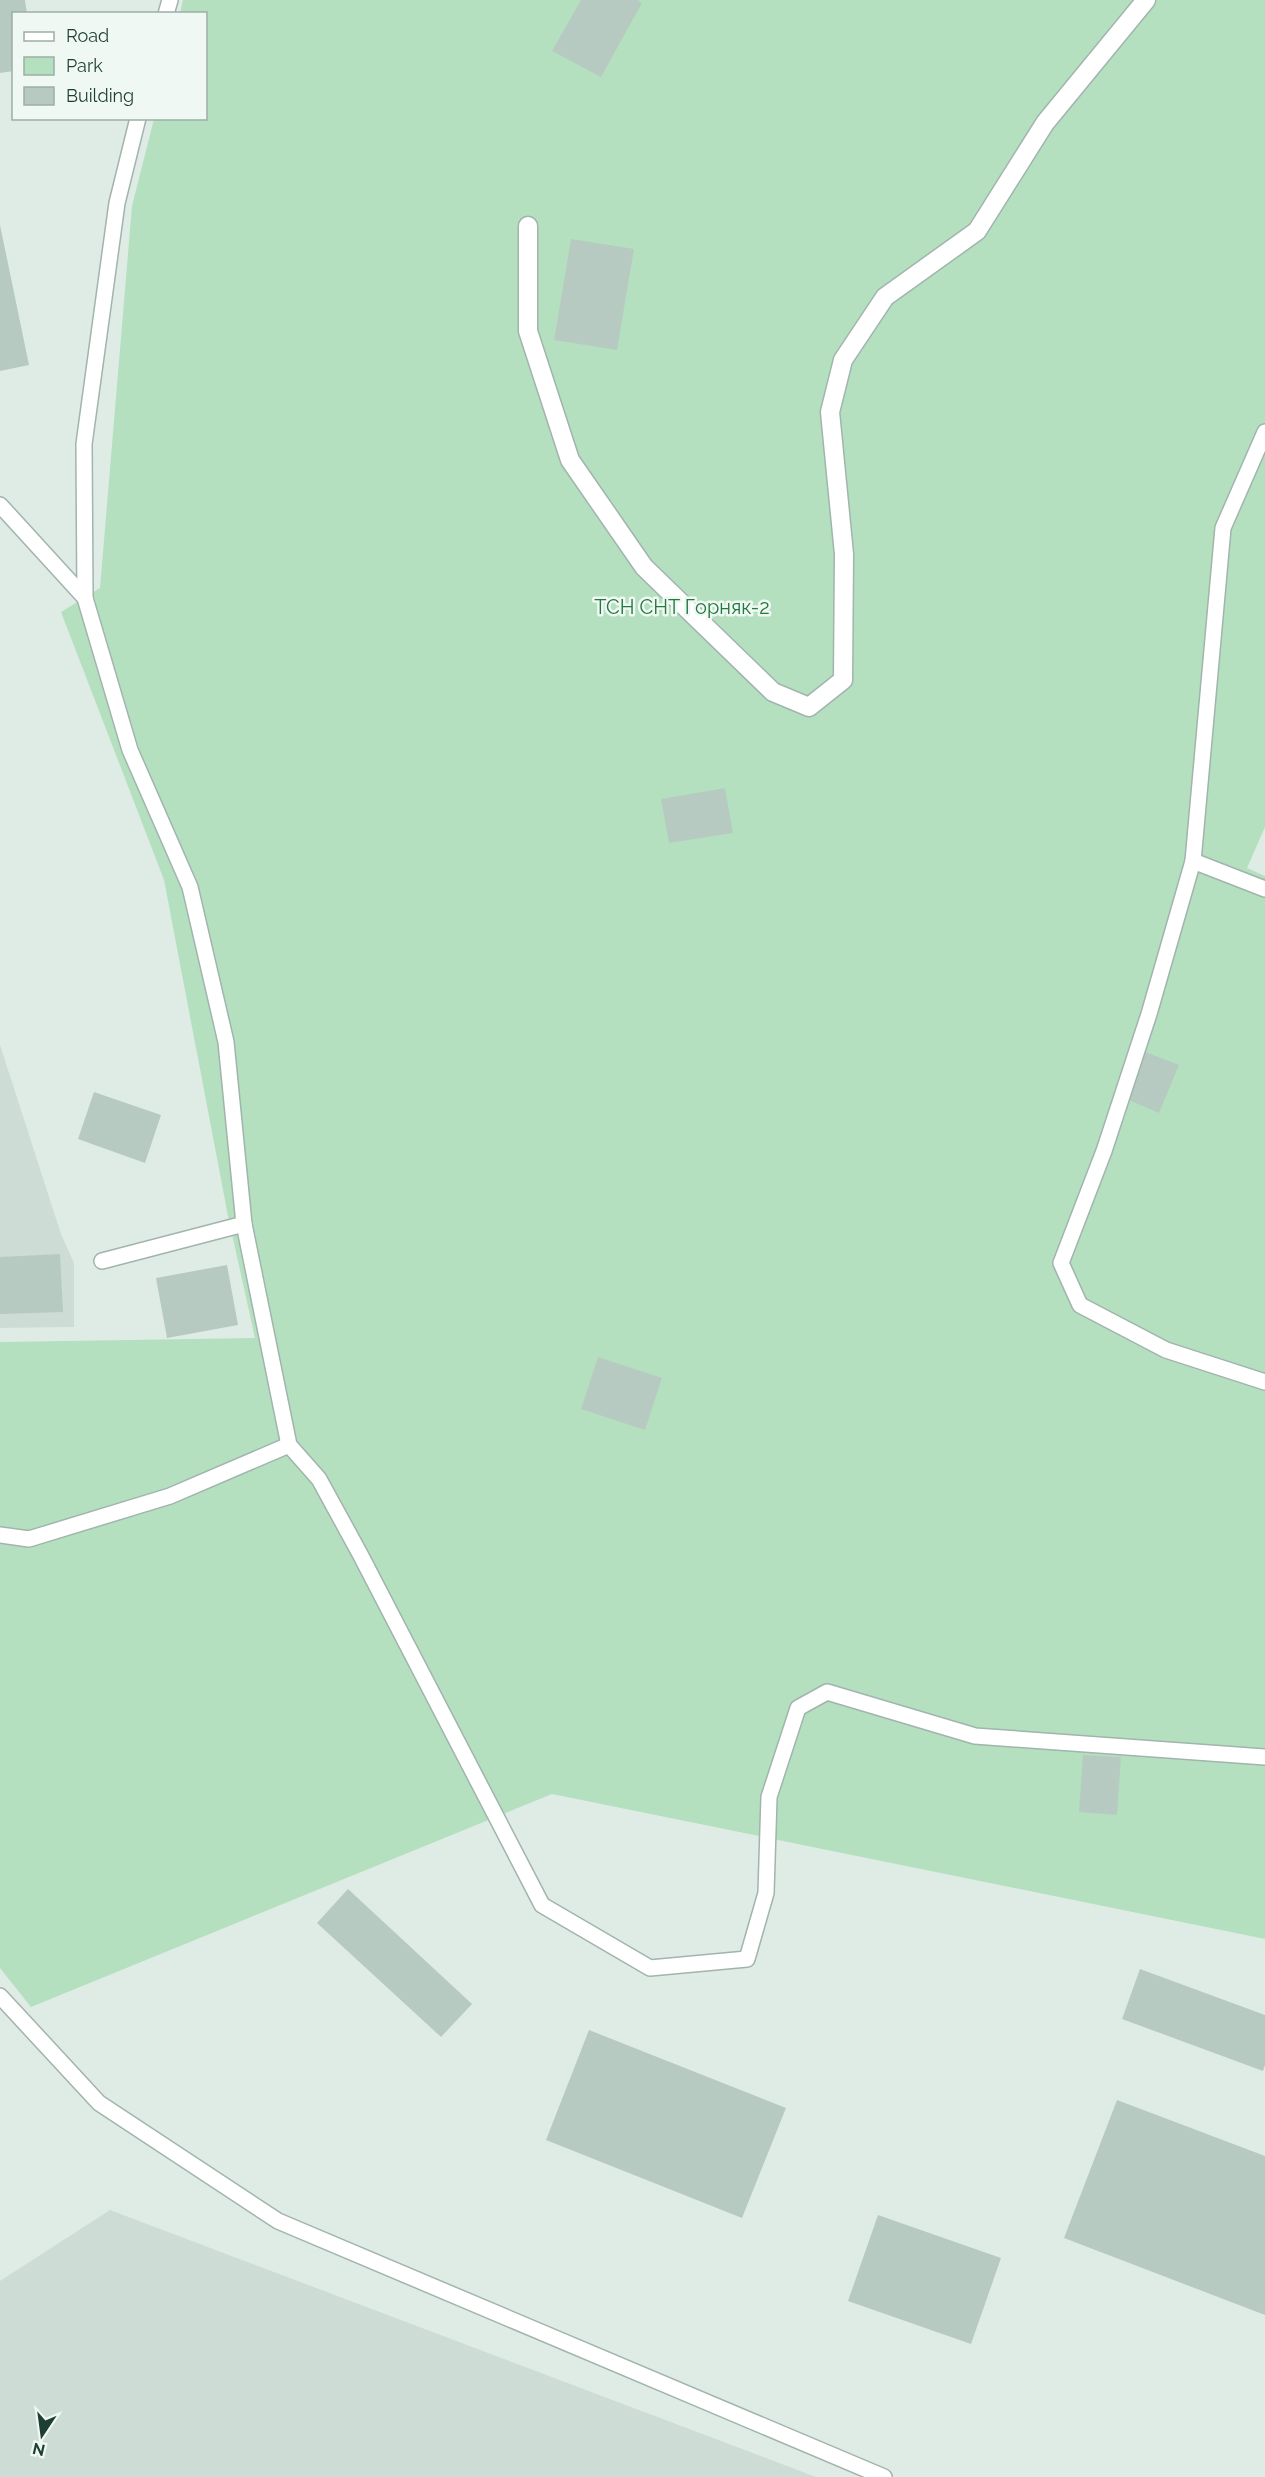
<svg xmlns="http://www.w3.org/2000/svg" width="1265" height="2477" font-family="Raleway,sans-serif">
	<style>
		.built { fill: #cddcd5 }
		.green { fill: #b5e0bf }
		.building { fill: #b7cac1 }
		.lines { fill: none; stroke-linecap: round; stroke-linejoin: round }
		.service-casing { stroke: #a1b4ad; stroke-width: 18 }
		.minor-casing { stroke: #a1b4ad; stroke-width: 21 }
		.service { stroke: #fff; stroke-width: 15 }
		.minor { stroke: #fff; stroke-width: 18 }
		.labels { text-anchor: middle; dominant-baseline: central; stroke-width: 5; stroke-linejoin: round; paint-order: stroke }
		.park-label { font-size: 20px; fill: #247940; stroke: #f0f8f4 }
	</style>
	<rect width="100%" height="100%" fill="#dfece6"/>
	<g class="built">
		<path d="M0,1045l61,189 13,29v64l-74,1z"/>
		<path d="M110,2210l706,267h-816v-196z"/>
	</g>
	<path class="green" d="M183,0h1082v827l-18,41 18,8v1063l-713,-145 -521,213 -31,-39v-626l255,-4 -27,-122 -64,-336 -103,-268 39,-24 32,-382 22,-87 52,-1v-104l-26,-1z"/>
	<g class="building">
		<path d="M0,0h25l2,14h-13v57l-14,2z"/>
		<path d="M581,0h56l5,3 -41,74 -49,-26z"/>
		<path d="M0,225l29,140 -29,6z"/>
		<path d="M571,239l63,10 -17,101 -63,-10z"/>
		<path d="M725,788l8,45 -64,10 -8,-44z"/>
		<path d="M1143,1051l36,14 -20,48 -35,-15z"/>
		<path d="M94,1092l67,23 -16,48 -67,-24z"/>
		<path d="M60,1254l3,58 -63,2v-57z"/>
		<path d="M227,1265l11,60 -71,13 -11,-60z"/>
		<path d="M598,1357l64,21 -17,52 -64,-21z"/>
		<path d="M1083,1755l38,2 -4,58 -38,-3z"/>
		<path d="M348,1889l124,115 -31,33 -124,-114z"/>
		<path d="M1140,1969l125,46v50l-2,6 -141,-52z"/>
		<path d="M589,2030l197,78 -44,110 -196,-78z"/>
		<path d="M1117,2100l148,56v159l-201,-77z"/>
		<path d="M878,2215l123,43 -30,86 -123,-43z"/>
	</g>
	<g class="lines">
		<defs>
			<g id="service">
				<path d="M166,14l4,-14"/>
				<path d="M1265,432l-42,96 -30,333 -44,153 -45,137 -43,112 19,42 86,45 99,32"/>
				<path d="M0,505l85,93 45,152 60,137 36,155 18,182 45,221 30,34 41,75 182,351 108,63 97,-9 19,-66 3,-96 29,-89 29,-16 148,44 290,21"/>
				<path d="M85,598l-1,-154 33,-241 21,-85"/>
				<path d="M1193,861l72,28"/>
				<path d="M102,1261l142,-37"/>
				<path d="M0,1535l29,4 141,-43 119,-51"/>
				<path d="M0,1996l99,107 179,118 606,256"/>
			</g>
			<path id="minor" d="M528,226v105l42,129 74,107 129,125 36,15 34,-27 1,-126 -14,-142 13,-52 42,-63 92,-66 68,-108 101,-123"/>
		</defs>
		<use href="#service" class="service-casing"/>
		<use href="#minor" class="minor-casing"/>
		<use href="#service" class="service"/>
		<use href="#minor" class="minor"/>
	</g>
	<g class="labels">
		<g class="park-label">
			<text x="682" y="607">ТСН СНТ Горняк-2</text>
		</g>
	</g>
	<rect x="12" y="12" width="195" height="108" fill="#f0f8f4" stroke="#9caea7" stroke-width="1.5"/>
	<rect x="24" y="32" width="30" height="9" fill="#ffffff" stroke="#9caea7" stroke-width="1.5"/>
	<text x="66" y="42" font-size="18" fill="#1e3e34">Road</text>
	<rect x="24" y="57" width="30" height="18" fill="#b5e0bf" stroke="#9caea7" stroke-width="1.5"/>
	<text x="66" y="72" font-size="18" fill="#1e3e34">Park</text>
	<rect x="24" y="87" width="30" height="18" fill="#b7cac1" stroke="#9caea7" stroke-width="1.5"/>
	<text x="66" y="102" font-size="18" fill="#1e3e34">Building</text>
	<g transform="translate(42 2435) rotate(193)" stroke="#f0f8f4" stroke-width="4.5" paint-order="stroke">
	<path d="M0-4.5L10 22L0 15L-10 22Z" fill="#1e3e34"/>
	<text y="-9" font-size="16" font-weight="bold" text-anchor="middle" fill="#1e3e34">N</text>
	</g>
</svg>
